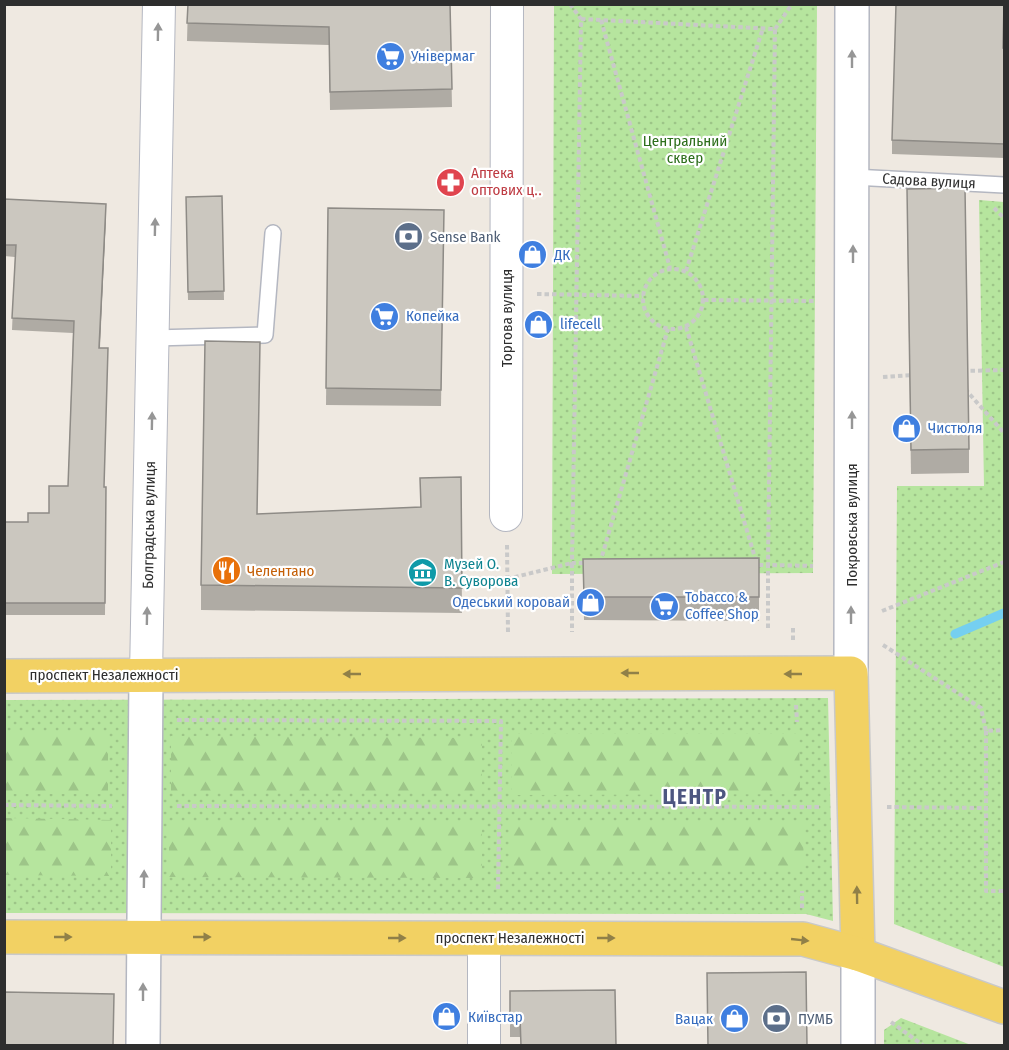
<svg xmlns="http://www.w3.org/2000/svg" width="1009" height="1050" font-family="'Fira Sans Condensed',sans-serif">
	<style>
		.green { fill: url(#green-dots) }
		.forest { fill: url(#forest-firs) }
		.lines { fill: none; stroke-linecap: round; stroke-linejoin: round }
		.stream { stroke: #75cff0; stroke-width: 9 }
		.service-casing { stroke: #b4b7c1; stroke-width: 18 }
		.minor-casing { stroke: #b4b7c1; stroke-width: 34 }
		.tertiary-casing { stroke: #b4b7c1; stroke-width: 36 }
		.secondary-casing { stroke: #b4b7c1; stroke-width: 36 }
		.primary-casing { stroke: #c9c9c9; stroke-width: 36 }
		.path { stroke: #c9c9c9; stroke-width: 4; stroke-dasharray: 4.5 3; stroke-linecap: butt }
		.service { stroke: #fff; stroke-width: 15 }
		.minor { stroke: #fff; stroke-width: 32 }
		.tertiary { stroke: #fff; stroke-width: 33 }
		.secondary { stroke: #fff; stroke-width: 33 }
		.primary { stroke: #f2d163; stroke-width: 33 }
		.wall { fill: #afaba4 }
		.shaded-wall { fill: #8e8b86 }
		.building { fill: #cbc7bf; stroke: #8e8b86; stroke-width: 1.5 }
		.oneway { fill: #969696 }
		.oneway2 { fill: #908048 }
		.labels { text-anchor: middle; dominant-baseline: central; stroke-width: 4.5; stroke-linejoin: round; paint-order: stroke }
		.shop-label { font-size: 15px; fill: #366cbe; stroke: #fff; text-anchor: start }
		.park-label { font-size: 15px; fill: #2c6e1b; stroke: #fff }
		.health-label { font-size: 15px; fill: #be3a42; stroke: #fff; text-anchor: start }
		.street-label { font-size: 15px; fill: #2e2e2e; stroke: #fff }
		.service-label { font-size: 15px; fill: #4e5e75; stroke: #fff; text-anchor: start }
		.culture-label { font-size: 15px; fill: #0d838f; stroke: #fff; text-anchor: start }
		.food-label { font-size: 15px; fill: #c56008; stroke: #fff; text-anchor: start }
		.district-label { font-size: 21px; font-weight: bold; letter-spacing: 1.5px; fill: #4d5680; stroke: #fff }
	</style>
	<defs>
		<pattern id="green-dots" width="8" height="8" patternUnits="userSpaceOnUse" patternTransform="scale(1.5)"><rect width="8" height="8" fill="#b6e59e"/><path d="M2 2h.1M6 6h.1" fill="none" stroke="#9dc588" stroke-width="1.8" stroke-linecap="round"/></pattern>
		<pattern id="forest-firs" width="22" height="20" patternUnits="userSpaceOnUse" patternTransform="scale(1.5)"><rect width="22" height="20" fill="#b6e59e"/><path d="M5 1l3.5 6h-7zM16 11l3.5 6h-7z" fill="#9dc588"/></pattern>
	</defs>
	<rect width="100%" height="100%" fill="#efe9e1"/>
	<g class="green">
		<path d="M554,5h263l-4,568 -261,1z"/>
		<path d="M979,200l25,2v765l-110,-43 3,-438h87z"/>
		<path d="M828,698l5,223 -27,-7 -801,-1 -1,-213z"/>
		<path d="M901,1018l70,27h-87v-15z"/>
	</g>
	<g class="forest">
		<rect x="5" y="733" width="103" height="61"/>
		<path d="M512,734h287l1,60 -288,1z"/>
		<path d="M171,736l311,2v55l-311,-1z"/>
		<path d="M5,818l106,2v56l-106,-1z"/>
		<path d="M169,821l313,1v56l-313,-1z"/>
		<path d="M511,821l293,1 -1,49 -292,-1z"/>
	</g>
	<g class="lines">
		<path class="stream" d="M955,634l49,-21"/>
		<defs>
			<g id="service">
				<path d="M853,177l151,8"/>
				<path d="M154,338l111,-3 8,-102"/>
			</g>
			<g id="minor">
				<path d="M506,515l1,-511"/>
				<path d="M146,675l13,-671"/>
				<path d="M484,938v108"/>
			</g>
			<path id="tertiary" d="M858,1046v-92"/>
			<g id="secondary">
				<path d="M851,673l1,-669"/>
				<path d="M143,1046l3,-371"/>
			</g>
			<g id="primary">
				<path d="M4,676l847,-3 7,281"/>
				<path d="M4,937l799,2 55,15 146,53"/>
			</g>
		</defs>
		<use href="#service" class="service-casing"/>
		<use href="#minor" class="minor-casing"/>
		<use href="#tertiary" class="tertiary-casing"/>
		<use href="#secondary" class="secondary-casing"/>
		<use href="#primary" class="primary-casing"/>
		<g class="path">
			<path d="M570,4l11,15"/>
			<path d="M581,19l194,10 -7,536 -196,-2z"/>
			<path d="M601,20l69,248"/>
			<path d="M775,29l17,-25"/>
			<path d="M994,208l10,10"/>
			<circle cx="673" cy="299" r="30"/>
			<path d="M686,271l77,-243"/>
			<path d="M537,294l106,2"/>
			<path d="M704,300l110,1"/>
			<path d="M686,327l70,234"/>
			<path d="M963,371l41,-1"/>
			<path d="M883,377l31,-2"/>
			<path d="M965,389l39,44"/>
			<path d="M507,545l1,87"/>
			<path d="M600,563l68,-234"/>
			<path d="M507,579l65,-16v69"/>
			<path d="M882,611l122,-49"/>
			<path d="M768,628v-63l45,1"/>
			<path d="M793,628v14"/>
			<path d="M883,645l98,63 5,23 18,-1"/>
			<path d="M796,705l1,17"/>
			<path d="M177,720l324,1 -3,170"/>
			<path d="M986,731v160h18"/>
			<path d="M4,805l108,1"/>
			<path d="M177,806l644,1"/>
			<path d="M887,807l99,1"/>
			<path d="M802,908v-17"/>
			<path d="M891,1022l33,24"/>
		</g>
		<use href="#service" class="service"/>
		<use href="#minor" class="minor"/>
		<use href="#tertiary" class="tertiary"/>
		<use href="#secondary" class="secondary"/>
		<use href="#primary" class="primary"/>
	</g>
	<g class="wall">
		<path d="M188,4h262l2,103 -122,3 -1,-65 -142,-4z"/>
		<path d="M1003,48h2v110l-113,-4v-14z"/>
		<path d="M222,196l2,104h-36l-2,-103z"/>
		<path d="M4,199l102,17 -6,132 4,139h2l-1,128h-101v-93h24l21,-9 19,-27 5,-153 -61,-3 3,-73 -11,-1z"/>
		<path d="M328,208l116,2 -3,196 -115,-1z"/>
		<path d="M907,213l62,236v24l-58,1z"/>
		<path d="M461,477l1,136 -261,-3v-25l57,-71 162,-7z"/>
		<path d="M759,558v63l-175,-1 -1,-61z"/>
		<path d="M510,991l106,55 -96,-9h-10z"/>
	</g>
	<path class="shaded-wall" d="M106,204v12l-7,144v-12z"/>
	<g class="building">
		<path d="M188,4h262l2,85 -122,3 -1,-65 -142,-4z"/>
		<path d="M896,4h108l-1,44h2v96l-113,-4z"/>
		<path d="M965,188l4,261 -58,1 -4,-261z"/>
		<path d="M222,196l2,95 -36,1 -2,-95z"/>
		<path d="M4,199l102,5 -7,144h9l-4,139h2l-1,116h-101v-81h24v-9h21v-27h19l6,-165 -62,-3 4,-73h-12z"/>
		<path d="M328,208l116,2 -3,180 -115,-2z"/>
		<path d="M205,341l55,1 -3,172 164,-7 -1,-29 41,-1 1,111 -261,-3z"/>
		<path d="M759,558v39h-175l-1,-38z"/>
		<path d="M806,972l1,74h-99l-1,-73z"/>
		<path d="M615,990l1,56h-95l-1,-30h-10v-25z"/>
		<path d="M4,992l110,2 -1,52h-109z"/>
	</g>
	<defs><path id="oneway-solid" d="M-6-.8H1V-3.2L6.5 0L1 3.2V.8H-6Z" transform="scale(1.5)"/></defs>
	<g class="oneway">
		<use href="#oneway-solid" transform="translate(158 32) rotate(-89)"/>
		<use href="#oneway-solid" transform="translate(852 59) rotate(-90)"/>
		<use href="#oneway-solid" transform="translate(155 227) rotate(-89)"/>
		<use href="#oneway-solid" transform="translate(853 254) rotate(-90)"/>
		<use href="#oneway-solid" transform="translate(852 420) rotate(-90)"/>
		<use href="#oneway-solid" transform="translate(152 421) rotate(-89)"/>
		<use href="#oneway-solid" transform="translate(851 615) rotate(-90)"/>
		<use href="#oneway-solid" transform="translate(147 616) rotate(-89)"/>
		<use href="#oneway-solid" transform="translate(144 879) rotate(-89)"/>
		<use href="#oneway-solid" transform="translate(143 992) rotate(-90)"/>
	</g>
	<g class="oneway2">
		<use href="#oneway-solid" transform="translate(630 673) rotate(-180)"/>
		<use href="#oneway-solid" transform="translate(352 674) rotate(180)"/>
		<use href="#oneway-solid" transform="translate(793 674) rotate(180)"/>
		<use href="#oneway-solid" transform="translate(857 895) rotate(-91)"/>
		<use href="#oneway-solid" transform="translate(63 937)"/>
		<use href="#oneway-solid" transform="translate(202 937)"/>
		<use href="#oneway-solid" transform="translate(397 938)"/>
		<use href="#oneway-solid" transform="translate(606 938)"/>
		<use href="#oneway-solid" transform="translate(800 940) rotate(6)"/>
	</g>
	<defs>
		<symbol id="supermarket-disc" viewBox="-11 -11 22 22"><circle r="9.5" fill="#3f7fe0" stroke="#fff"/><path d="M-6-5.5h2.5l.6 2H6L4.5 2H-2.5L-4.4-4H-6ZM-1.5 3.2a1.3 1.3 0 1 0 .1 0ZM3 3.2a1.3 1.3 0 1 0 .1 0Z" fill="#fff"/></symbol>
		<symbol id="pharmacy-disc" viewBox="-11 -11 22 22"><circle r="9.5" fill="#e0444e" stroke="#fff"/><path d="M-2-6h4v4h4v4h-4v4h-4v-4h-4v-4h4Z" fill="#fff"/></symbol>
		<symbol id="bank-disc" viewBox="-11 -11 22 22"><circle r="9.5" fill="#5c6f8a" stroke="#fff"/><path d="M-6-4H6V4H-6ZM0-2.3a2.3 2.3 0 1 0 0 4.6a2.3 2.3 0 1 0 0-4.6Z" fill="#fff"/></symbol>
		<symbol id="shop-disc" viewBox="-11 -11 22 22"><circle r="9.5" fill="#3f7fe0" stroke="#fff"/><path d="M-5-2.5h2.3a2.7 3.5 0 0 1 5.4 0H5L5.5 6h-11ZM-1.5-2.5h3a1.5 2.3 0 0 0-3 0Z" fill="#fff"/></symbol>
		<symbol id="restaurant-disc" viewBox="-11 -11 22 22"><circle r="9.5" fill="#e8710a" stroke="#fff"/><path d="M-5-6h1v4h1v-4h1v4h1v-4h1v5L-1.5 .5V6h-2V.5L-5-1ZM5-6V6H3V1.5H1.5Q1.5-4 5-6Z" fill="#fff"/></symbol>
		<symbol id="museum-disc" viewBox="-11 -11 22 22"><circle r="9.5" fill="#0f9aa8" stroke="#fff"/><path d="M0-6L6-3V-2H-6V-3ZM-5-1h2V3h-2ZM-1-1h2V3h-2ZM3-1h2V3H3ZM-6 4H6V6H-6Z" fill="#fff"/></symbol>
	</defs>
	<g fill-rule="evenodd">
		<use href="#supermarket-disc" x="374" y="40" width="33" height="33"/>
		<use href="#pharmacy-disc" x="434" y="166" width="33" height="33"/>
		<use href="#bank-disc" x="392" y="220" width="33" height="33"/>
		<use href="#shop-disc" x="516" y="238" width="33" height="33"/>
		<use href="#supermarket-disc" x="368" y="300" width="33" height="33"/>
		<use href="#shop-disc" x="522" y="308" width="33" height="33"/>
		<use href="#shop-disc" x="890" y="412" width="33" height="33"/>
		<use href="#restaurant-disc" x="210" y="554" width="33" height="33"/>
		<use href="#museum-disc" x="406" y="556" width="33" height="33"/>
		<use href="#shop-disc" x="574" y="586" width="33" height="33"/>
		<use href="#supermarket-disc" x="648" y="590" width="33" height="33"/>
		<use href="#shop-disc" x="430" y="1000" width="33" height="33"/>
		<use href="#shop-disc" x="718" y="1002" width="33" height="33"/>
		<use href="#bank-disc" x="760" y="1002" width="33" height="33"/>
	</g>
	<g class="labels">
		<g class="shop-label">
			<text x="411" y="56">Універмаг</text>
			<text x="554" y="255">ДК</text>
			<text x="406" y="316">Копейка</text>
			<text x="560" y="324">lifecell</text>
			<text x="928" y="428">Чистюля</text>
			<text x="685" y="597">Tobacco &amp;<tspan x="685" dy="17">Coffee Shop</tspan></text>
			<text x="570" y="602" text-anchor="end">Одеський коровай</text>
			<text x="468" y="1017">Київстар</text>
			<text x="713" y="1019" text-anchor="end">Вацак</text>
		</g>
		<g class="park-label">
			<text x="685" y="141">Центральний<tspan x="685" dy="17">сквер</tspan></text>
		</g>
		<g class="health-label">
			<text x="471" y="173">Аптека<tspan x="471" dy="17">оптових ц‥</tspan></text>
		</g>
		<g class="street-label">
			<text transform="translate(929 181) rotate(3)">Садова вулиця</text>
			<text transform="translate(507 318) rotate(-90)">Торгова вулиця</text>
			<text transform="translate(149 525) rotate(-89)">Болградська вулиця</text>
			<text transform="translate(852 525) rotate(-90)">Покровська вулиця</text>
			<text x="104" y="675">проспект Незалежності</text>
			<text x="510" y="938">проспект Незалежності</text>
		</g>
		<g class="service-label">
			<text x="430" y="237">Sense Bank</text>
			<text x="798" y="1019">ПУМБ</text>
		</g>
		<g class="culture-label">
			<text x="444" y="564">Музей О.<tspan x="444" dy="17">В. Суворова</tspan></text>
		</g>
		<g class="food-label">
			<text x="247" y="571">Челентано</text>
		</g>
		<g class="district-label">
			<text x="695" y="797">ЦЕНТР</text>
		</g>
	</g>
	<rect width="1009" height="1050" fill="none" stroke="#2e2e2e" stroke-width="12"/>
</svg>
